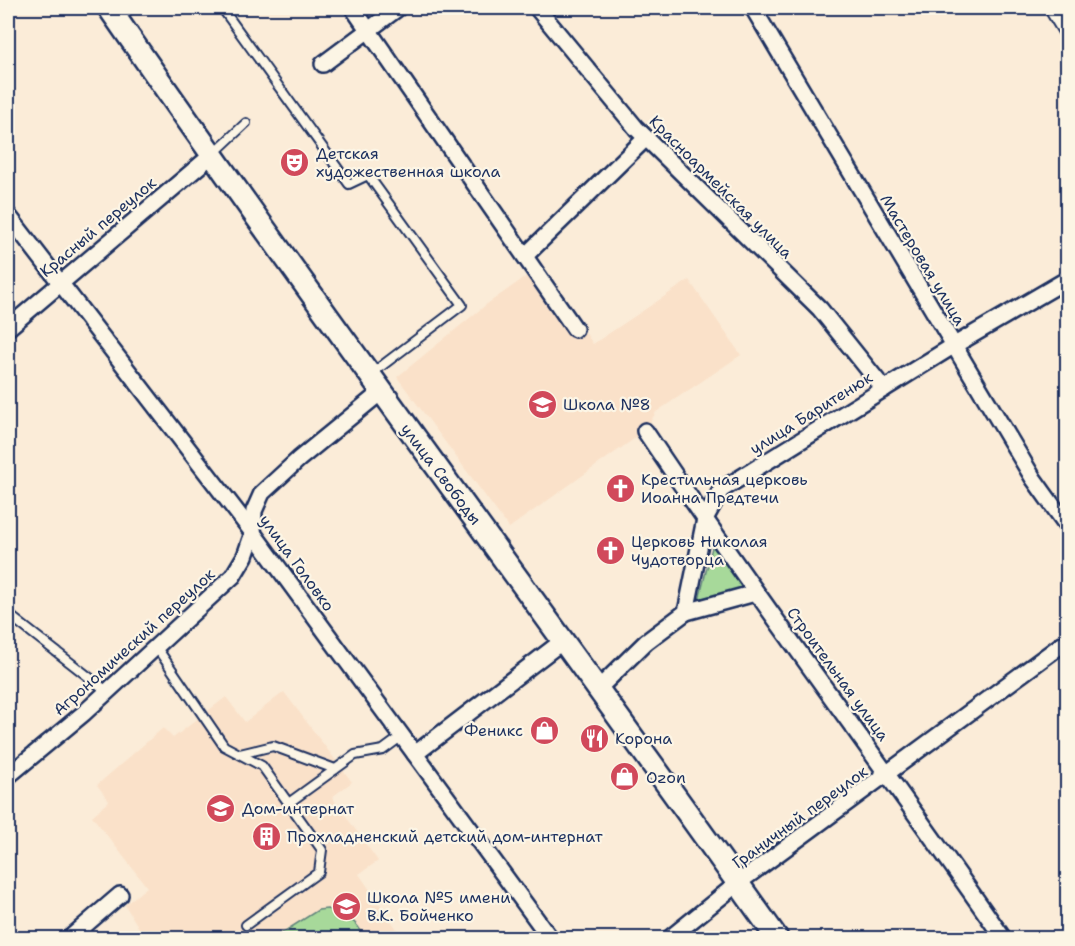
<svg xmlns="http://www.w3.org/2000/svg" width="1075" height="946" font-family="'Shantell Sans',sans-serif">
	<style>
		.built { fill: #fae1c9 }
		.green { fill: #a7d99a; stroke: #61847c; stroke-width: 1.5 }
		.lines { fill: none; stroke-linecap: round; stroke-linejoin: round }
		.service-casing { stroke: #1b2f5e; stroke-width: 12 }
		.minor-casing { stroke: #1b2f5e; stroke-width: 20 }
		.tertiary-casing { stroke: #1b2f5e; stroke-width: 22 }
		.secondary-casing { stroke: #1b2f5e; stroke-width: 26 }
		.service { stroke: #fcf5e5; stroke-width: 8 }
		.minor { stroke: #fcf5e5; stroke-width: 15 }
		.tertiary { stroke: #fcf5e5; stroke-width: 18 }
		.secondary { stroke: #fcf5e5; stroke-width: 21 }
		.labels { text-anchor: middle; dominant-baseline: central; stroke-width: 4.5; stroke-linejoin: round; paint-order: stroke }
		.poi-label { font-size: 16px; fill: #1b2f5e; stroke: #fcf5e5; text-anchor: start }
		.street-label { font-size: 16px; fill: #1b2f5e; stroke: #fcf5e5 }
	</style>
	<rect width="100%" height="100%" fill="#fbecd8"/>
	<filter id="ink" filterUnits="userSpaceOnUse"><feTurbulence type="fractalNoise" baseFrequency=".0167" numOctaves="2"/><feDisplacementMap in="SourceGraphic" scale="12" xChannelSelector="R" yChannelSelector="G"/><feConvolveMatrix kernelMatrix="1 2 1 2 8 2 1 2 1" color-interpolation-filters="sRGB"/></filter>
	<g filter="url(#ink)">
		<g class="built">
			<path d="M541,266l52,78 96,-64 52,75 -85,57 -11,19 -136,97 -112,-151 90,-73z"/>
			<path d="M284,692l68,90 -20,15 46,64 -19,13 44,64h-258l-20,-33 22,-18 -55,-71 17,-15 -12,-16 66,-57 10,10 53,-41 19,25z"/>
		</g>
		<g class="green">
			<path d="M713,543l28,42v5l-43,14z"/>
			<path d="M327,909c18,4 30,12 38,29h-91l44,-28z"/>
		</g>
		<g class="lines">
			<defs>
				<g id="service">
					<path d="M222,8l127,176 19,-9 94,130 -91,69"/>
					<path d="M119,18l12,-10"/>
					<path d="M213,154l33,-31"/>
					<path d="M8,614l100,78"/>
					<path d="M157,648l67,98 38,20 60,84 -3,22 -73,53"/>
					<path d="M240,754l33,-8 62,23"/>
					<path d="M290,802l65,-47 28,-5 19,-14"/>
				</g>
				<g id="minor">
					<path d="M353,8l222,321"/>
					<path d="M537,8l99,120 184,181 64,80"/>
					<path d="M753,8l280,470 35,49"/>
					<path d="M323,64l75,-56"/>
					<path d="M8,215l245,318 297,405"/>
					<path d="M525,256l121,-118"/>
					<path d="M8,328l204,-173"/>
					<path d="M645,431c115,172 240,337 358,507"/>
					<path d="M686,612l69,-19"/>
					<path d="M599,688l47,-46 40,-30 19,-93 16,-29 232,-144 115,-67"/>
					<path d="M415,754l149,-114"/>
					<path d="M8,776l76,-63 149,-137 12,-20 8,-23 1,-22 8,-18 37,-34 82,-67"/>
					<path d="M70,938l50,-43"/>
					<path d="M670,938l68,-55 330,-243"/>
				</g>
				<path id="tertiary" d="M1054,8l14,23"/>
				<path id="secondary" d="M109,8c218,314 447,619 668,930"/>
			</defs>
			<use href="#service" class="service-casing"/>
			<use href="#minor" class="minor-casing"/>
			<use href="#tertiary" class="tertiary-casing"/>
			<use href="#secondary" class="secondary-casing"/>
			<use href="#service" class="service"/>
			<use href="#minor" class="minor"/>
			<use href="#tertiary" class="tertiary"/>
			<use href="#secondary" class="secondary"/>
		</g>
	</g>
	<defs>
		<symbol id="theatre-disc" viewBox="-11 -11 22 22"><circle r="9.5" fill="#d1495b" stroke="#fcf5e5"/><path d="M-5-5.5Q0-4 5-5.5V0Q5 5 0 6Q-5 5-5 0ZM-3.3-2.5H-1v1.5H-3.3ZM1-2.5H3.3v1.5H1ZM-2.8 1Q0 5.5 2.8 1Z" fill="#fff"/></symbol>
		<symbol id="school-disc" viewBox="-11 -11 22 22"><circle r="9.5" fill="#d1495b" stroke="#fcf5e5"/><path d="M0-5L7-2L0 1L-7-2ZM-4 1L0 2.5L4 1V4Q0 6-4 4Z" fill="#fff"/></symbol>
		<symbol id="church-disc" viewBox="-11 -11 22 22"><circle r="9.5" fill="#d1495b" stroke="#fcf5e5"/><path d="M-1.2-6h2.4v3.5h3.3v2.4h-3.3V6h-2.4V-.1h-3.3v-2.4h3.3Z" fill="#fff"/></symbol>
		<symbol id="shop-disc" viewBox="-11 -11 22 22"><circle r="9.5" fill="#d1495b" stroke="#fcf5e5"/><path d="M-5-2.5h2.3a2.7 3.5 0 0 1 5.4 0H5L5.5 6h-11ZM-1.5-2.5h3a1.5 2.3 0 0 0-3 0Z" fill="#fff"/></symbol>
		<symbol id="restaurant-disc" viewBox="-11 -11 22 22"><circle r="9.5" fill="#d1495b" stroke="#fcf5e5"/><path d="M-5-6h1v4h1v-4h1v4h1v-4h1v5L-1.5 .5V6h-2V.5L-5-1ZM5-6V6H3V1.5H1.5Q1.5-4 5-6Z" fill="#fff"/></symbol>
		<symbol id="building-disc" viewBox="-11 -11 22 22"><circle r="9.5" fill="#d1495b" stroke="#fcf5e5"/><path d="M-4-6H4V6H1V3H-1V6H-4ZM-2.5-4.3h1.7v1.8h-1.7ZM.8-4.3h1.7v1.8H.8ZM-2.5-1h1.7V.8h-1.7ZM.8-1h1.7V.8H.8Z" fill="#fff"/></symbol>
	</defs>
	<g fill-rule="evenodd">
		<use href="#theatre-disc" x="278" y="146" width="33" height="33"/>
		<use href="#school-disc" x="526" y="388" width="33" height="33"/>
		<use href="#church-disc" x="604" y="472" width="33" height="33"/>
		<use href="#church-disc" x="594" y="534" width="33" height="33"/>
		<use href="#shop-disc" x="528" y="714" width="33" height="33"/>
		<use href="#restaurant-disc" x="578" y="722" width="33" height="33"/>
		<use href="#shop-disc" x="608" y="760" width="33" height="33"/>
		<use href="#school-disc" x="204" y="792" width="33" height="33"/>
		<use href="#building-disc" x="250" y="820" width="33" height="33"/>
		<use href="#school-disc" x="330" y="890" width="33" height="33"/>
	</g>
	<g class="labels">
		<g class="poi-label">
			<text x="316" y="153">Детская<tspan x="316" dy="18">художественная школа</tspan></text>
			<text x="563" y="404">Школа №8</text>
			<text x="641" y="479">Крестильная церковь<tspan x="641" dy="18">Иоанна Предтечи</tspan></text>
			<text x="631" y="541">Церковь Николая<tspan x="631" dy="18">Чудотворца</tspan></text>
			<text x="523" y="730" text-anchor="end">Феникс</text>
			<text x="615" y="738">Корона</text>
			<text x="646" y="777">Ozon</text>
			<text x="242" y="808">Дом-интернат</text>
			<text x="287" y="836">Прохладненский детский дом-интернат</text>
			<text x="367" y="897">Школа №5 имени<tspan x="367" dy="18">В.К. Бойченко</tspan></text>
		</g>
		<g class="street-label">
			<text transform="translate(721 187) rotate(45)">Красноармейская улица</text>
			<text transform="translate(98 227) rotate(-40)">Красный переулок</text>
			<text transform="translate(923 260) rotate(59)">Мастеровая улица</text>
			<text transform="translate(811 413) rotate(-32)">улица Баритенюк</text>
			<text transform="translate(441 474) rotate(53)">улица Свободы</text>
			<text transform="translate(297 563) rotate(54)">улица Головко</text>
			<text transform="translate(134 642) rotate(-42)">Агрономический переулок</text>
			<text transform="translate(838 674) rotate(54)">Строительная улица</text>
			<text transform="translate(800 817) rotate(-36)">Граничный переулок</text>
		</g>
	</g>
	<rect width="1075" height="946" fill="none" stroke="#fcf5e5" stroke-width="30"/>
	<rect x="15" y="15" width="1045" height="916" fill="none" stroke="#1b2f5e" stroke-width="2" filter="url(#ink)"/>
</svg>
